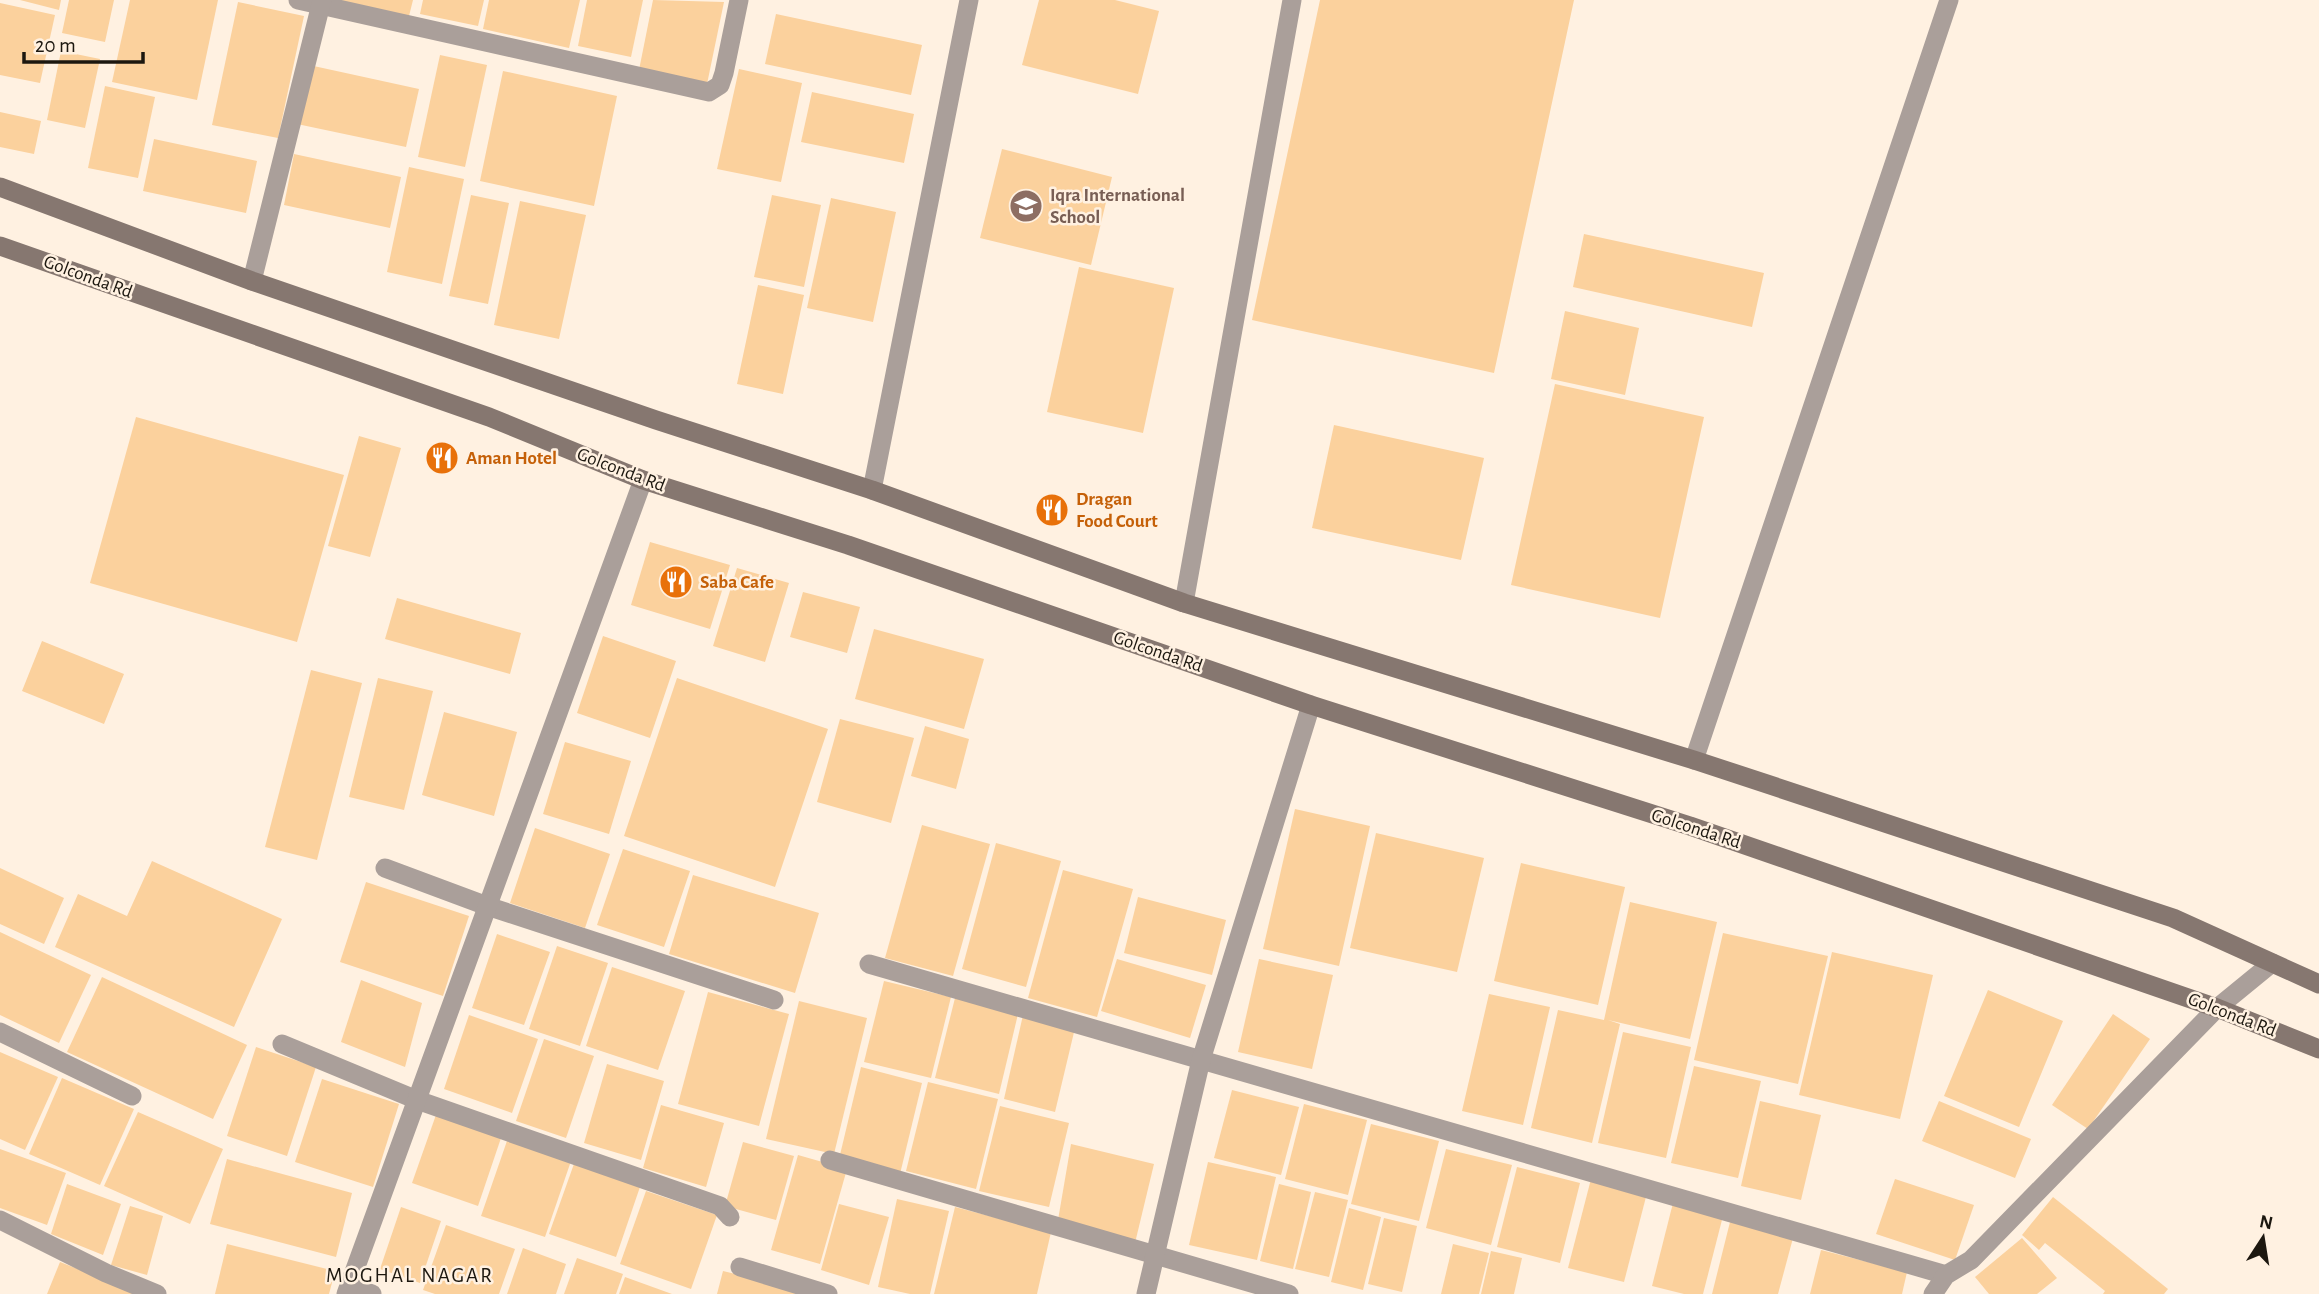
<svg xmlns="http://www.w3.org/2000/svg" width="2319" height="1294" font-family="'Alegreya Sans',sans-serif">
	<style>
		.building { fill: #fbd19d }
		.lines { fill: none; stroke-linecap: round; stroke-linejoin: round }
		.minor { stroke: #aa9f9a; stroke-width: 19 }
		.secondary { stroke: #867770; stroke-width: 19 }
		.labels { text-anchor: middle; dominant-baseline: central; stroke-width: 5; stroke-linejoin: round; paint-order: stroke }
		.education-label { font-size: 19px; font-weight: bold; fill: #785e54; stroke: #fff1e1; text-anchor: start }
		.street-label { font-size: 19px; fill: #1c170f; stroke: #fff1e1 }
		.food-label { font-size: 19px; font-weight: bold; fill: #c56008; stroke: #fff1e1; text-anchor: start }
		.neighbourhood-label { font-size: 21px; letter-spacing: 2px; fill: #1c170f; stroke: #fff1e1 }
	</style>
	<rect width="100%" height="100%" fill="#fff1e1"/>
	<g class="building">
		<path d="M20,0h41l-2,10z"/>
		<path d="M69,0h45l-9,42 -43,-9z"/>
		<path d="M130,0h88l-21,100 -85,-18z"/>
		<path d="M338,0h75l-4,16z"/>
		<path d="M423,0h61l-6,26 -58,-12z"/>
		<path d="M489,0h91l-11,48 -86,-19z"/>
		<path d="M587,0h56l-12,57 -53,-11z"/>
		<path d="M653,0l71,2 -17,82 -68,-14z"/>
		<path d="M1039,0h76l44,11 -21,83 -116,-29z"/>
		<path d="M1320,0h254l-80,373 -242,-53z"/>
		<path d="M238,2l66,14 -26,122 -66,-13z"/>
		<path d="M0,3l55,12 -15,68 -40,-8z"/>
		<path d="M776,14l146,31 -11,50 -146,-31z"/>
		<path d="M61,51l39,8 -15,69 -38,-8z"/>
		<path d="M440,55l47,10 -22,102 -47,-10z"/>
		<path d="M309,65l110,24 -13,58 -109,-23z"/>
		<path d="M739,69l63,14 -21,99 -64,-13z"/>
		<path d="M503,71l114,25 -23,110 -114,-25z"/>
		<path d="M105,86l50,11 -17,81 -50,-10z"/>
		<path d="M812,92l102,22 -10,49 -103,-21z"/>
		<path d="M0,112l41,9 -7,33 -34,-7z"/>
		<path d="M154,139l103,22 -11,52 -103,-22z"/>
		<path d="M1002,149l110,28 -21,88 -111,-27z"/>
		<path d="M294,154l107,23 -11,51 -106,-23z"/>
		<path d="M409,167l55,12 -22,105 -55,-12z"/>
		<path d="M471,195l38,8 -21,101 -39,-8z"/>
		<path d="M772,195l49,10 -17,82 -50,-10z"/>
		<path d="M831,198l65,14 -23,110 -66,-14z"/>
		<path d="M520,201l66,14 -27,124 -65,-14z"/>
		<path d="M1584,234l180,39 -12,54 -179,-40z"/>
		<path d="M1079,267l95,21 -31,145 -96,-21z"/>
		<path d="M758,285l46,10 -21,99 -46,-10z"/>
		<path d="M1565,311l74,17 -14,67 -74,-16z"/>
		<path d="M1555,384l149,33 -44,201 -149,-33z"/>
		<path d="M136,417l208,58 -47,167 -207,-59z"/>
		<path d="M1334,425l150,33 -23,102 -149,-32z"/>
		<path d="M359,436l42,12 -31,109 -42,-11z"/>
		<path d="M650,542l80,23 -20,64 -79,-24z"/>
		<path d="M737,568l52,15 -24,79 -52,-16z"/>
		<path d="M803,592l57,15 -13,46 -57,-16z"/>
		<path d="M397,598l124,35 -11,41 -125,-35z"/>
		<path d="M874,629l110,30 -20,70 -109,-30z"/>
		<path d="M603,636l73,25 -26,77 -73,-25z"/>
		<path d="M42,641l82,33 -20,50 -82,-33z"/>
		<path d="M311,670l51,13 -45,177 -52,-13z"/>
		<path d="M378,678l55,13 -29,119 -55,-13z"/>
		<path d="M677,678l151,51 -53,158 -151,-51z"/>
		<path d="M444,712l73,20 -23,84 -72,-21z"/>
		<path d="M840,719l74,19 -23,85 -74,-21z"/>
		<path d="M925,726l44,13 -13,50 -45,-13z"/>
		<path d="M565,742l66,19 -22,73 -66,-20z"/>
		<path d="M1295,809l75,17 -31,140 -76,-17z"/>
		<path d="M922,825l68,19 -37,132 -68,-18z"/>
		<path d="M535,828l75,26 -25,74 -75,-25z"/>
		<path d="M1376,833l108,25 -27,114 -107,-24z"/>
		<path d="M996,843l65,18 -35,126 -64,-18z"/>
		<path d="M623,849l67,22 -26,76 -67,-22z"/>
		<path d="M152,861l130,58 -48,108 -179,-80 23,-53 49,22z"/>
		<path d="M1521,863l104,24 -27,118 -104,-24z"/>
		<path d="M0,868l64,30 -20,46 -44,-20z"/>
		<path d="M1063,870l70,19 -36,128 -69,-19z"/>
		<path d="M693,875l126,38 -24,80 -126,-39z"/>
		<path d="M366,882l103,34 -26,80 -103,-34z"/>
		<path d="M1138,897l88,23 -14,55 -88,-22z"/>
		<path d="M1630,902l87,20 -27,117 -82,-19 12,4 -28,119 -61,-15 27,-118 46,10z"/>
		<path d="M0,932l91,43 -32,68 -59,-28z"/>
		<path d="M1723,933l105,23 -30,128 -104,-24z"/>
		<path d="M497,934l53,18 -26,73 -52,-17z"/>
		<path d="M557,946l51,17 -28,83 -51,-17z"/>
		<path d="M1832,952l101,23 -33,144 -101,-24z"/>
		<path d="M1117,959l89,26 -16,53 -89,-27z"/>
		<path d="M1259,959l74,16 -21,94 -74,-17z"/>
		<path d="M612,967l73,24 -27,79 -72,-24z"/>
		<path d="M102,977l145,68 -34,74 -146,-67z"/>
		<path d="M361,980l61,23 -17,64 -64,-25z"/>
		<path d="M884,981l67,16 -20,81 -67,-16z"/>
		<path d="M1988,990l75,31 -44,106 -75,-31z"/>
		<path d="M708,992l81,22 -30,112 -81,-22z"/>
		<path d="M1489,994l61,13 -27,118 -61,-14z"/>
		<path d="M955,998l63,16 -19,80 -64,-16z"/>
		<path d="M799,1001l68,17 -33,136 -68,-15z"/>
		<path d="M2113,1014l37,25 -62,90 -36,-24z"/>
		<path d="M469,1015l69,24 -26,74 -68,-24z"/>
		<path d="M1023,1015l52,13 -20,84 -51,-13z"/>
		<path d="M1623,1032l68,15 -25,111 -68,-15z"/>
		<path d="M544,1039l50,17 -28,82 -50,-17z"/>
		<path d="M256,1047l60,20 -29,89 -60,-20z"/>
		<path d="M0,1052l58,25 -33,73 -25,-11z"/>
		<path d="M607,1064l57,17 -23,79 -57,-17z"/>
		<path d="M1694,1066l67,15 -23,97 -67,-15z"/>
		<path d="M861,1067l61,16 -22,91 -61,-15z"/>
		<path d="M62,1078l72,31 -34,76 -71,-31z"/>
		<path d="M322,1079l77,25 -26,83 -78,-25z"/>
		<path d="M928,1082l70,17 -22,90 -70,-18z"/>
		<path d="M1232,1090l67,17 -18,68 -67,-17z"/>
		<path d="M1760,1101l61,14 -20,85 -60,-14z"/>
		<path d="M1939,1101l92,38 -16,39 -93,-37z"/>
		<path d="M1304,1104l63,16 -19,75 -63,-16z"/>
		<path d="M661,1105l63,18 -18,64 -63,-19z"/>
		<path d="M1000,1106l69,17 -20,84 -70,-16z"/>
		<path d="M138,1112l85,37 -33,75 -86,-38z"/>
		<path d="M437,1112l65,23 -24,71 -66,-23z"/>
		<path d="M1371,1124l68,17 -20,80 -68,-17z"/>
		<path d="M508,1138l63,23 -26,76 -64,-21z"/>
		<path d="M743,1142l51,14 -18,64 -51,-14z"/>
		<path d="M1071,1144l83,20 -19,79 -77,-23z"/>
		<path d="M0,1149l66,24 -19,52 -47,-17z"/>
		<path d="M1446,1149l66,16 -21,80 -65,-17z"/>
		<path d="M798,1155l49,14 -27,95 -49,-14z"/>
		<path d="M227,1159l125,34 -16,64 -126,-33z"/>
		<path d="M575,1161l66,23 -25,73 -67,-23z"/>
		<path d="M1208,1162l68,15 -19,83 -68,-15z"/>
		<path d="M1517,1167l63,16 -20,80 -63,-16z"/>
		<path d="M1591,1179l56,14 -23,89 -56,-14z"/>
		<path d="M1895,1179l79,26 -19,55 -79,-26z"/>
		<path d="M67,1184l54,20 -18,51 -52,-21z"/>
		<path d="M1279,1184l32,8 -18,77 -33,-8z"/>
		<path d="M646,1191l71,24 -26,74 -71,-25z"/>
		<path d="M1315,1192l33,8 -19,77 -34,-8z"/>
		<path d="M2053,1197l115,92 -4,5h-61l2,-3 -60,-48 -6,7 -17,-15z"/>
		<path d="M897,1199l52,12 -19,83h-20l-32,-7z"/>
		<path d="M1674,1199l50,13 -21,82h-19l-32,-8z"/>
		<path d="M839,1204l50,13 -20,68 -48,-15z"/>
		<path d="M130,1206l33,10 -16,59 -36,-10z"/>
		<path d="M401,1207l40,14 -21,62 -40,-14z"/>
		<path d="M955,1207l96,25 -14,62h-103z"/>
		<path d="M1349,1208l32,9 -18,73 -32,-8z"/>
		<path d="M1384,1218l33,8 -15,66 -34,-8z"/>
		<path d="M1730,1222l63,16 -15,56h-66z"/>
		<path d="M446,1225l69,24 -16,45h-64l-12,-4z"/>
		<path d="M2022,1238l35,40 -20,16h-48l-14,-17z"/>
		<path d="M227,1244l108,27 -6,23h-114z"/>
		<path d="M1453,1244l36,9 -10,41h-38z"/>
		<path d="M523,1248l43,16 -10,30h-49z"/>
		<path d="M1821,1250l86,22 -5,22h-92z"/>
		<path d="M1491,1251l31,7 -8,36h-33z"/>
		<path d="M577,1258l46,16 -7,20h-52z"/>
		<path d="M60,1262l82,32h-95z"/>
		<path d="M723,1271l90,22v1h-96z"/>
		<path d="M625,1277l47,17h-53z"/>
	</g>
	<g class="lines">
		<g class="minor">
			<path d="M298,0l411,92 11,-7 4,-12 15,-73"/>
			<path d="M252,281l70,-281"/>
			<path d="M872,490l97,-490"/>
			<path d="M1184,603l108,-603"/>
			<path d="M1694,760l255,-760"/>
			<path d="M385,868l102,38 287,94"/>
			<path d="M869,964l1077,311"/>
			<path d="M0,1032l132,64"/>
			<path d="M282,1044l135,56 303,106 10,11"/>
			<path d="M830,1160l459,134"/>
			<path d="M0,1220l106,53 51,21"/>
			<path d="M740,1267l88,27"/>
			<path d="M349,1286l23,8"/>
			<path d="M346,1294l297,-814"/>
			<path d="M1146,1294l55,-234 110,-355"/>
			<path d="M1933,1294l13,-19 25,-15 246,-252 55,-45"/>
		</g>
		<g class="secondary">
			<path d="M0,187l252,94 404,139 216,70 312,113 510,157 479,158 146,66"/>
			<path d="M0,246l489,171 154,63 205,65 463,160 379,121 527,182 102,41"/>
		</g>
	</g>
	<defs>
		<symbol id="university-disc" viewBox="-11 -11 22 22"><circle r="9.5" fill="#8d6e63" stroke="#fff1e1"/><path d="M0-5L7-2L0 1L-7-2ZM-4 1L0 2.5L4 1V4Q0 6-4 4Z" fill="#fff"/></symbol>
		<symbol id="restaurant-disc" viewBox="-11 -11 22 22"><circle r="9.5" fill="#e8710a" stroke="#fff1e1"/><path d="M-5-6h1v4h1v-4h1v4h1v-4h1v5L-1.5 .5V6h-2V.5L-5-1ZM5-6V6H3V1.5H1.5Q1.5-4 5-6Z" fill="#fff"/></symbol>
	</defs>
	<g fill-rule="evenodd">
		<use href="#university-disc" x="1007" y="187" width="38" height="38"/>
		<use href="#restaurant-disc" x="423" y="439" width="38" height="38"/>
		<use href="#restaurant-disc" x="1033" y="491" width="38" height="38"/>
		<use href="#restaurant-disc" x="657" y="563" width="38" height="38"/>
	</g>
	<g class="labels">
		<g class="education-label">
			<text x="1050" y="195">Iqra International<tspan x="1050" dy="22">School</tspan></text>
		</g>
		<g class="street-label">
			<text transform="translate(88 277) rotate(20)">Golconda Rd</text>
			<text transform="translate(621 470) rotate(21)">Golconda Rd</text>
			<text transform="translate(1158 652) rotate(19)">Golconda Rd</text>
			<text transform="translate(1696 829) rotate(18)">Golconda Rd</text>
			<text transform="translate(2232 1015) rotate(21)">Golconda Rd</text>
		</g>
		<g class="food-label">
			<text x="466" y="458">Aman Hotel</text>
			<text x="1076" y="499">Dragan<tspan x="1076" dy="22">Food Court</tspan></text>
			<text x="700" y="582">Saba Cafe</text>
		</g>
		<g class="neighbourhood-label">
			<text x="410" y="1275">MOGHAL NAGAR</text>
		</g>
	</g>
	<g transform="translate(2263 1238) rotate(12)" stroke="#fff1e1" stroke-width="5" paint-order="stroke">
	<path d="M0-5L12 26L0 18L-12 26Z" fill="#1c170f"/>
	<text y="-10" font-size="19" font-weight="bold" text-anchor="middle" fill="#1c170f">N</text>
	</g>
	<path d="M24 52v10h119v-10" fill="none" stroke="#1c170f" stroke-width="3.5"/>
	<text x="35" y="52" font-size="21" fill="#1c170f" stroke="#fff1e1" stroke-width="5" paint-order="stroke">20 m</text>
</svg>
